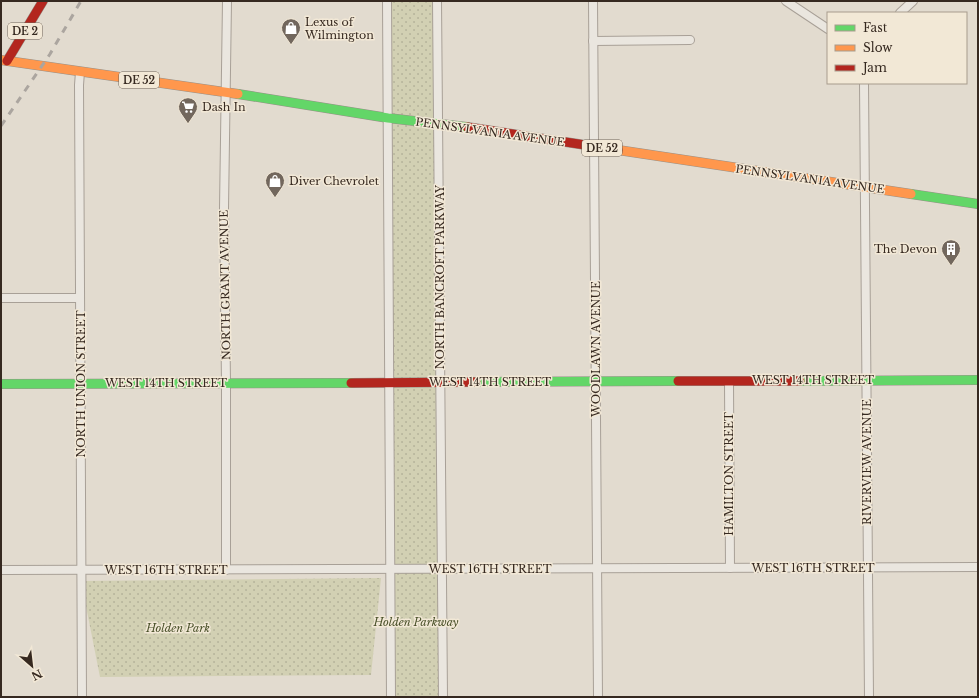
<svg xmlns="http://www.w3.org/2000/svg" width="979" height="698" font-family="'Libre Baskerville',serif">
	<style>
		.park { fill: url(#park-dots) }
		.lines { fill: none; stroke-linecap: round; stroke-linejoin: round }
		.street-casing { stroke: #a8a097; stroke-width: 10 }
		.fast-casing { stroke: #979088; stroke-width: 10 }
		.slow-casing { stroke: #979088; stroke-width: 10 }
		.jam-casing { stroke: #979088; stroke-width: 10 }
		.street { stroke: #eae6df; stroke-width: 8 }
		.fast { stroke: #63d668; stroke-width: 9 }
		.slow { stroke: #ff974d; stroke-width: 9 }
		.jam { stroke: #b3261e; stroke-width: 9 }
		.rail { stroke: #aba59f; stroke-width: 3; stroke-dasharray: 7 7; stroke-linecap: butt }
		.labels { text-anchor: middle; dominant-baseline: central; stroke-width: 3; stroke-linejoin: round; paint-order: stroke }
		.shield { fill: #f2e8d6; stroke: #6e6257; stroke-width: 1 }
		.shield-label { font-size: 10px; font-weight: bold; fill: #362920 }
		.poi-label { font-size: 11px; fill: #362920; stroke: #f2e8d6; text-anchor: start }
		.street-label { font-size: 11px; fill: #362920; stroke: #f2e8d6 }
		.park-label { font-size: 11px; font-style: italic; fill: #495029; stroke: #f2e8d6 }
	</style>
	<defs>
		<pattern id="park-dots" width="8" height="8" patternUnits="userSpaceOnUse"><rect width="8" height="8" fill="#d2d0b3"/><path d="M2 2h.1M6 6h.1" fill="none" stroke="#b5b39a" stroke-width="1.8" stroke-linecap="round"/></pattern>
	</defs>
	<rect width="100%" height="100%" fill="#e2dbcf"/>
	<g class="park">
		<path d="M387,1h50l6,696h-52z"/>
		<path d="M381,578l-10,97 -271,2 -19,-96z"/>
	</g>
	<g class="lines">
		<defs>
			<g id="street">
				<path d="M387,1l4,696"/>
				<path d="M437,1l6,696"/>
				<path d="M593,1l5,696"/>
				<path d="M786,1l42,28"/>
				<path d="M900,13l13,-12"/>
				<path d="M593,41l97,-1"/>
				<path d="M80,72l-1,13 3,612"/>
				<path d="M864,83l5,614"/>
				<path d="M1,298h79"/>
				<path d="M729,381l1,187"/>
				<path d="M1,570l977,-3"/>
				<path d="M226,570v-187l-2,-175 3,-207"/>
			</g>
			<g id="fast">
				<path d="M238,94l150,24 79,9"/>
				<path d="M911,194l67,10"/>
				<path d="M800,381l178,-1"/>
				<path d="M476,382l202,-1"/>
				<path d="M1,384l350,-1"/>
			</g>
			<g id="slow">
				<path d="M1,60l237,34"/>
				<path d="M618,150l293,44"/>
			</g>
			<g id="jam">
				<path d="M7,61l36,-60"/>
				<path d="M467,127l151,23"/>
				<path d="M678,381h122"/>
				<path d="M351,383l125,-1"/>
			</g>
		</defs>
		<use href="#street" class="street-casing"/>
		<use href="#fast" class="fast-casing"/>
		<use href="#slow" class="slow-casing"/>
		<use href="#jam" class="jam-casing"/>
		<use href="#street" class="street"/>
		<use href="#fast" class="fast"/>
		<use href="#slow" class="slow"/>
		<use href="#jam" class="jam"/>
		<path class="rail" d="M1,126l49,-72 31,-53"/>
	</g>
	<defs>
		<symbol id="shop-pin" viewBox="-11 -11 22 30"><path d="M0 17L-7.5 6A9.5 9.5 0 1 1 7.5 6Z" fill="#72675d" stroke="#f2e8d6"/><path d="M-5-2.5h2.3a2.7 3.5 0 0 1 5.4 0H5L5.5 6h-11ZM-1.5-2.5h3a1.5 2.3 0 0 0-3 0Z" fill="#fff"/></symbol>
		<symbol id="supermarket-pin" viewBox="-11 -11 22 30"><path d="M0 17L-7.5 6A9.5 9.5 0 1 1 7.5 6Z" fill="#72675d" stroke="#f2e8d6"/><path d="M-6-5.5h2.5l.6 2H6L4.5 2H-2.5L-4.4-4H-6ZM-1.5 3.2a1.3 1.3 0 1 0 .1 0ZM3 3.2a1.3 1.3 0 1 0 .1 0Z" fill="#fff"/></symbol>
		<symbol id="building-pin" viewBox="-11 -11 22 30"><path d="M0 17L-7.5 6A9.5 9.5 0 1 1 7.5 6Z" fill="#72675d" stroke="#f2e8d6"/><path d="M-4-6H4V6H1V3H-1V6H-4ZM-2.5-4.3h1.7v1.8h-1.7ZM.8-4.3h1.7v1.8H.8ZM-2.5-1h1.7V.8h-1.7ZM.8-1h1.7V.8H.8Z" fill="#fff"/></symbol>
	</defs>
	<g fill-rule="evenodd">
		<use href="#shop-pin" x="280" y="17" width="22" height="30"/>
		<use href="#supermarket-pin" x="177" y="96" width="22" height="30"/>
		<use href="#shop-pin" x="264" y="170" width="22" height="30"/>
		<use href="#building-pin" x="940" y="238" width="22" height="30"/>
	</g>
	<g class="labels">
		<g class="shield">
			<rect x="8" y="23" width="34" height="16" rx="3"/>
			<rect x="119" y="72" width="40" height="16" rx="3"/>
			<rect x="582" y="140" width="40" height="16" rx="3"/>
		</g>
		<g class="shield-label">
			<text x="25" y="31">DE 2</text>
			<text x="139" y="80">DE 52</text>
			<text x="602" y="148">DE 52</text>
		</g>
		<g class="poi-label">
			<text x="305" y="22">Lexus of<tspan x="305" dy="13">Wilmington</tspan></text>
			<text x="202" y="107">Dash In</text>
			<text x="289" y="181">Diver Chevrolet</text>
			<text x="937" y="249" text-anchor="end">The Devon</text>
		</g>
		<g class="street-label">
			<text transform="translate(490 132) rotate(8)">PENNSYLVANIA AVENUE</text>
			<text transform="translate(810 179) rotate(8)">PENNSYLVANIA AVENUE</text>
			<text transform="translate(440 277) rotate(-90)">NORTH BANCROFT PARKWAY</text>
			<text transform="translate(225 285) rotate(-91)">NORTH GRANT AVENUE</text>
			<text transform="translate(596 349) rotate(-90)">WOODLAWN AVENUE</text>
			<text x="813" y="380">WEST 14TH STREET</text>
			<text x="490" y="382">WEST 14TH STREET</text>
			<text x="166" y="383">WEST 14TH STREET</text>
			<text transform="translate(81 384) rotate(-90)">NORTH UNION STREET</text>
			<text transform="translate(867 462) rotate(-90)">RIVERVIEW AVENUE</text>
			<text transform="translate(729 474) rotate(-90)">HAMILTON STREET</text>
			<text x="813" y="568">WEST 16TH STREET</text>
			<text x="490" y="569">WEST 16TH STREET</text>
			<text x="166" y="570">WEST 16TH STREET</text>
		</g>
		<g class="park-label">
			<text x="416" y="622">Holden Parkway</text>
			<text x="178" y="628">Holden Park</text>
		</g>
	</g>
	<rect width="979" height="698" fill="none" stroke="#362920" stroke-width="4"/>
	<rect x="827" y="12" width="140" height="72" fill="#f2e8d6" stroke="#a79c8d"/>
	<rect x="835" y="25" width="20" height="6" fill="#63d668" stroke="#a79c8d"/>
	<text x="863" y="32" font-size="12" fill="#362920">Fast</text>
	<rect x="835" y="45" width="20" height="6" fill="#ff974d" stroke="#a79c8d"/>
	<text x="863" y="52" font-size="12" fill="#362920">Slow</text>
	<rect x="835" y="65" width="20" height="6" fill="#b3261e" stroke="#a79c8d"/>
	<text x="863" y="72" font-size="12" fill="#362920">Jam</text>
	<g transform="translate(32 666) rotate(152)" stroke="#f2e8d6" stroke-width="3" paint-order="stroke">
	<path d="M0-3L7 15L0 10L-7 15Z" fill="#362920"/>
	<text y="-6" font-size="11" font-weight="bold" text-anchor="middle" fill="#362920">N</text>
	</g>
</svg>
